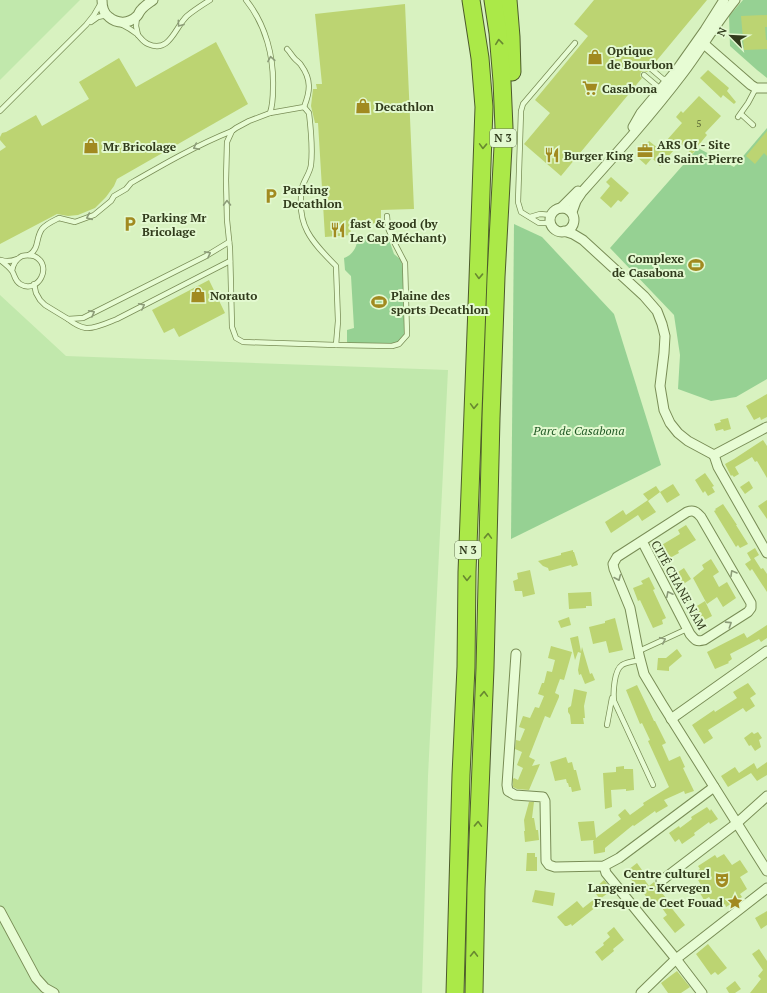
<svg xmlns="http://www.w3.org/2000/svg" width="767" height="993" font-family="'PT Serif',serif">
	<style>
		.farmland { fill: #c1e8ac }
		.green { fill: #96d193 }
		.building { fill: #bcd472 }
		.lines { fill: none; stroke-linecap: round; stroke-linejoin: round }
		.lane-casing { stroke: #798d56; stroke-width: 6 }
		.street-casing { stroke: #798d56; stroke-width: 11 }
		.highway-casing { stroke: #4c5a2b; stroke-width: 19 }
		.lane { stroke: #e7fcd4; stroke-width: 4.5 }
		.street { stroke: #e7fcd4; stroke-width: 9 }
		.highway { stroke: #abe948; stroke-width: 17 }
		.oneway { stroke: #8c9c78 }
		.oneway2 { stroke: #688930 }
		.labels { text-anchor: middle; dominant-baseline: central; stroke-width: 4; stroke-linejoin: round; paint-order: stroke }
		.number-label { font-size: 10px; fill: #546132 }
		.shield { fill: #e3f9d0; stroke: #667452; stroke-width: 1 }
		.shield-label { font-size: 11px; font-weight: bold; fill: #313b1c }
		.poi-label { font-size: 12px; font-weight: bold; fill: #313b1c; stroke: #e3f9d0; text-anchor: start }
		.park-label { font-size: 12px; font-style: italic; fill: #205925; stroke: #e3f9d0 }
		.street-label { font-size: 12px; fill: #313b1c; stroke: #e3f9d0 }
	</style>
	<rect width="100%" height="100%" fill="#d8f2c0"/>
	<g class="farmland">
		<path d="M0,0h80l-80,80z"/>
		<path d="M0,295l66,61 382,14 -20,406 -6,217h-422z"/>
	</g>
	<g class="green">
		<path d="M743,0h24v78l-10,-8 -27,-24 -1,-30z"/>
		<path d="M767,128v251l-31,18 -25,4 -33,-12 2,-34 -6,-40 -64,-67 88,-100 36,19z"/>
		<path d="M514,224l28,13 72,77 47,151 -150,74z"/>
		<path d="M387,234l7,20 6,5 4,10 2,63 -1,9 -3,3 -51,3 -4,-5v-12l7,-2 -3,-52 -6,-6 -1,-12c9,-3 14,-12 13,-21z"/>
	</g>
	<g class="building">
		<path d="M594,0h113l-54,65 -3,-1 -3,1 -1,3 2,3 -1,1 -3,-1 -3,1 -1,4 2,2 -81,98 -37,-32 26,-31 -15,-13 53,-64 -14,-12z"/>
		<path d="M405,4l9,205 -33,1v13l-31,2 1,10 -26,2 -7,-114h-3l-4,-17 2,-17h4l-1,-5h6l-7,-70z"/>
		<path d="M767,15v12h-2l1,13h1v9l-23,1 -3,-34z"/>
		<path d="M216,42l32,62 -131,75 -3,7 -8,11 -11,11 -17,7 -10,1 -11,-2 -57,30v-93l6,-4 -6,-7v-3l2,-4 4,-1 30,-17 6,11 47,-27 -10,-17 40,-24 17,29z"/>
		<path d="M708,70l21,18 -2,3 9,11 -2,2 -11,-9 -2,3 -21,-20z"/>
		<path d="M699,96l22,20 -16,17 2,2 -10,12 1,1 -6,6 -12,-11 -20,23 -8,-8 -6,7 -10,-9 13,-15 10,8 23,-26 -6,-6 5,-6 2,2z"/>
		<path d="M767,131v25l-3,-3 -9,11 -9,-8z"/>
		<path d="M611,177l18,16 -8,9 -3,-2 -7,8 -11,-10 10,-12 -4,-4z"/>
		<path d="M209,280l16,33 -46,24 -5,-9 -10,5 -12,-23z"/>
		<path d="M767,394v23l-6,3 -1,-3 -6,3 -8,-14z"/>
		<path d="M728,418l3,11 -7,2 -1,-2 -7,2 -2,-7 7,-2 -1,-2z"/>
		<path d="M763,440l4,6v32l-10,-17 -2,1 -3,-5 -17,10 4,7 -5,3 -2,-2 -1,1 -6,-12 9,-5z"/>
		<path d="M705,473l9,13 -2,1 3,5 -7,4 -3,-5 -2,2 -8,-13z"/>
		<path d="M749,481l4,7 -8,6 -5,-7z"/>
		<path d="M673,484l7,11 -13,8 -7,-11z"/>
		<path d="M656,486l4,6 -12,9 8,11 -14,9 -4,-6 -27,18 -6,-11 18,-12 3,5 22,-15 -5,-6z"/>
		<path d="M767,500v19l-9,-13z"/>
		<path d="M723,504l14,21h-1l12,19 -8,4 -2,-3 -2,2 -22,-36 2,-1 -1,-1z"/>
		<path d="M686,525l10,15 -18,11 1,2 -11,6 -8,-13 20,-12 -2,-4z"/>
		<path d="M755,548l4,7 -5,3 7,11 2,-1 4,6v18l-15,-23 -2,2 -5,-7 6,-4 -4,-7z"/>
		<path d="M573,550v2h1l4,13 -6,2 -1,-2 -22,6 -1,-3 -5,-2 -5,-5 23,-6v-2z"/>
		<path d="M711,559l8,13 -6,4 6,11 8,-5 9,16 -13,9 -6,-10 -10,7 -14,-26 11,-9 -2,-4z"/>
		<path d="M684,568l7,11 -9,6 -7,-11z"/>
		<path d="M530,570l5,24 -12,3 -1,-6h-7l-2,-10 5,-2 -1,-6z"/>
		<path d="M649,577l6,12 -2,1 13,28 -4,2 1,4 -10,4 -13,-28 -2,1 -5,-13 10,-4 -2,-3z"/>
		<path d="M591,592l1,14h-6v2l-17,1 -1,-16z"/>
		<path d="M705,601l7,15 -13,7 -7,-14z"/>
		<path d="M569,617l2,8 -10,3 -3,-7z"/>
		<path d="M615,618l8,32 -14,3 -3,-12 -13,3 -4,-17 16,-4v-2z"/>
		<path d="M767,625v13l-6,4 -2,-3 -29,15 2,5 -4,3 1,1 -14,6 -8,-17 37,-19 3,5z"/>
		<path d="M578,636l3,16 1,-5 8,27 2,-1 3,7 -10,4 -4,-10 -2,1 -1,-5 3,-17 -3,-1 -3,8 -5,-22z"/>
		<path d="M551,646l21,6 -8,28 -4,-1 -3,8 -2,6 4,2v2l-9,21 -5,-2 -16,41 6,3 -3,6 8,-2 -11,26 -12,-1 -4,-2v-8l1,-1 4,2 5,-12 -6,-3 5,-13 -7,-3 1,-9 4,1 5,-12 -6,-2 4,-11 7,2 5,-11 4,1 5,-12 -6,-2 4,-11h2l3,-12 5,1 3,-12 -7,-2z"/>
		<path d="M677,649l5,7 -13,11v4l-12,-1 1,-12h8z"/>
		<path d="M748,683l8,11 -6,4 5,8 -9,6 -3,-4 -35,22 5,8 -9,6 -12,-19 22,-15 1,2 22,-14 -4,-6z"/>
		<path d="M637,685l12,25 5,11h1l11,22 -4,2 7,16 11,-5 5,11 -2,1 11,23 -9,3 -1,-3 -20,9 4,6 -12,7 -1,-2 -21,15 -1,-1 -28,23v4l-11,2 -1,-13 1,-1 -13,1 -3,-19 16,-1 2,17 25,-19 -3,-4 7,-6 5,6 14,-10 -1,-2 26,-16 -21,-46 2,-1 -8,-17 -2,1 -14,-34z"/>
		<path d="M574,689l13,3 -3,14 1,12h-2l1,6h-13l-1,-9 -2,-3v-4l3,-2z"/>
		<path d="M752,732l2,2 4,-2 4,6 -3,2 2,7 -6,4 -4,-6 -2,1 -5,-8z"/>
		<path d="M566,757l2,6 4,-1 2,8h2l5,20 -9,2 -1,-5h-2l-1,-4h-1l-1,-4 -11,2 -5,-19z"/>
		<path d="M767,762v13l-10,6 -6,-8 -23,14 -7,-11 14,-9 4,6 15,-10 3,6z"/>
		<path d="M624,766v3h9l1,21 -8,1v-2l-15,1 1,17 -7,2 -2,-36 13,-1v-5z"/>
		<path d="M529,802h5l-2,16h2l2,12h2l1,10 -14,2 -1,-11h1l-1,-11z"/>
		<path d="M707,807l3,4 1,-2 7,10 -8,5 -1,-2 -15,11 1,2 -13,9 -3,-5 -4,3 -6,-9 10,-7 1,2 12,-9 -1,-2z"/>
		<path d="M527,853h8v4h2v14h-11z"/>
		<path d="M724,854l8,11 8,-5 8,12 -8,5 7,12 -7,5 2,3 -16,10 -1,-3 -8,5 -8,-12 -5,3 -7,-12 4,-3 -7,-12 6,-4 -2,-3 17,-11 2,3z"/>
		<path d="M637,863l5,7 -3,2 10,14 5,-4 17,23 -1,1 15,19 -10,8 -12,-15 4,-3 -10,-14 -5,4 -12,-17 -1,1 -9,-11 -3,2 -4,-6z"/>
		<path d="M604,880l8,10 -12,9 -7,-9z"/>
		<path d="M535,890l20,3 -2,13 -21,-4z"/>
		<path d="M597,897l4,6 -29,23 -1,-2 -4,2h-2l-8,-9 20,-16 6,7z"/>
		<path d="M767,911v14l-6,4 -6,-11z"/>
		<path d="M614,927l10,13 -11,9 1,2 -12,10 -7,-9 9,-7 -1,-2 7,-6 -3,-4z"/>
		<path d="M708,944l19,24 -9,7 -3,-3 -4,3 -15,-21z"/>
		<path d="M759,949l8,12v32h-17l11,-14 -3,-3 5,-6 -11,-16z"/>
		<path d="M677,971l13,16 -9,6h-13l-7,-10z"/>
		<path d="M735,981l6,8 -6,4h-6l-3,-5z"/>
	</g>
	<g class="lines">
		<defs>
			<g id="lane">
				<path d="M246,0c20,25 28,57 27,88 0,9 0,16 -3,25l-21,8 -13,7 -4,3 -5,11 -1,38 1,40 3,29 2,78 4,11 7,4 93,3 2,-24 -2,-55c-25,-25 -40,-41 -34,-78 2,-8 8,-15 9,-23 2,-17 0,-35 -2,-52l-5,-6"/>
				<path d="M137,17l-1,9 2,9"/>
				<path d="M91,22l7,-5 9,-2"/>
				<path d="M121,24c6,3 11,6 16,10 4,4 6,8 11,10 22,10 27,-17 39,-28 7,-6 15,-11 23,-16"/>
				<path d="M650,68l13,11h6"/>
				<path d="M644,75l13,11 1,5"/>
				<path d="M0,111l86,-86 8,-10 7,-12"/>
				<path d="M270,113l34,-6c6,-15 8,-27 -3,-42 -1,-2 -4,-4 -6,-6 -3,-3 -5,-7 -8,-10"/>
				<path d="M741,114l12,11"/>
				<path d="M738,117l10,-14 8,-15"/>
				<path d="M530,217l10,-3 11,1"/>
				<path d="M551,223h-12l-18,-11 -3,-10 3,-91 2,-7 52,-61"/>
				<path d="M29,255c11,-7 6,-16 13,-26 4,-5 11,-8 17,-11l16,4 19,-7 17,-14 3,-5 12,-7 5,-6c33,-19 66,-38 101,-52"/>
				<path d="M0,260c4,3 9,7 12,11 3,4 2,9 8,13 18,11 34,-19 14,-28 -4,-1 -8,-1 -12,0 -6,3 -9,8 -10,15"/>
				<path d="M1,260c6,2 11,1 16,-1"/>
				<path d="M34,284l2,9 4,7 5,5 23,14 15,-1 123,-62 23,-14"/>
				<path d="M68,319c5,4 11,8 18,9 9,1 23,-6 31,-9l113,-58"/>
				<path d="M336,345l56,1 7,-2 8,-9 -2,-72 -12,-23 -5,-12 -1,-12"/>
				<path d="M639,651l48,-22"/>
				<path d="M641,660c-6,1 -15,2 -19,5 -8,5 -9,28 -8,36l39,84"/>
				<path d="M607,725l5,-27"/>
			</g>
			<g id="street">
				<path d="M102,0c0,6 1,13 7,17 8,7 20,7 28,-1 2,-2 2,-4 4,-6 3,-4 8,-7 12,-10"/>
				<path d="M702,39v1l2,4 47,41 5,3h11"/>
				<path d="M633,127l8,-14 35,-42 29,-41 19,-30"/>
				<path d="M561,208l17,-17"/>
				<circle cx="562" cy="220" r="12"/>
				<path d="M572,212l4,-11 6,-9c35,-39 70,-78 101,-119 18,-24 33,-50 52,-73"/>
				<path d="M564,231l9,3 10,6 61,56 13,15 5,13 3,12 -1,17 -4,33 4,24 6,13 8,10 10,8 26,14"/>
				<path d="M714,455l4,12 49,86"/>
				<path d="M714,455l53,-28"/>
				<path d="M642,541l48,93c5,6 6,8 14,6l44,-28 3,-4v-5l-50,-86c-5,-6 -8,-7 -14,-5l-70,45 -4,7 1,5 16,39 9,47 5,19 18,30 105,167"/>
				<path d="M516,654l-9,131 1,6 7,4 28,2 2,4 1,60 3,4 6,2 49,-1 15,-8 95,-71"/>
				<path d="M671,719l96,-68"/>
				<path d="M604,866l2,7 70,86 26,34"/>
				<path d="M661,881l76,-58 30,-27"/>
				<path d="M0,911l36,67 9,10 9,5"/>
				<path d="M641,993l35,-34 91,-71"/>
			</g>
			<g id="highway">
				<path d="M508,0l3,37 1,35"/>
				<path d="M455,993l6,-218 5,-108 1,-95 11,-293 6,-172 -4,-49 -9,-58"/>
				<path d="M474,993l2,-104 9,-221 6,-250 5,-141 8,-149 -2,-47 -4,-48 -5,-33"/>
			</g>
		</defs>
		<use href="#lane" class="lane-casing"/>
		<use href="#street" class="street-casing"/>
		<use href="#highway" class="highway-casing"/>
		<use href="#lane" class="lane"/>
		<use href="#street" class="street"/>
		<use href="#highway" class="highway"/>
	</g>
	<defs><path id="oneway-chevron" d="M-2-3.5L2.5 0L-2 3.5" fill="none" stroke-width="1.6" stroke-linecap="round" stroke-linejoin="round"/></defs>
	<g class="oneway">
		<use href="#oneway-chevron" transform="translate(180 24) rotate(126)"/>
		<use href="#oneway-chevron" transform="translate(271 59) rotate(-100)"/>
		<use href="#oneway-chevron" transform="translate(196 147) rotate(154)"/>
		<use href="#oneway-chevron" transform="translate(227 203) rotate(-91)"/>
		<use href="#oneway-chevron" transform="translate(89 217) rotate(156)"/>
		<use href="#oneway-chevron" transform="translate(208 254) rotate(-28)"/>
		<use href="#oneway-chevron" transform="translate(142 306) rotate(-27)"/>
		<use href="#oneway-chevron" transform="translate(92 313) rotate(-28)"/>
		<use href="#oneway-chevron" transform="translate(733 573) rotate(-120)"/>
		<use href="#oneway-chevron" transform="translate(618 578) rotate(67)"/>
		<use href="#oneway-chevron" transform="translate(669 594) rotate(-117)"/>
		<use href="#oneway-chevron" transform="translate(729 624) rotate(-33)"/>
		<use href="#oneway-chevron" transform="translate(663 640) rotate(-25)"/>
	</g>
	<g class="oneway2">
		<use href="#oneway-chevron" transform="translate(499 42) rotate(-96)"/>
		<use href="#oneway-chevron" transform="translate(483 146) rotate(92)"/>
		<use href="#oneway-chevron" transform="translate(479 276) rotate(92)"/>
		<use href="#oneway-chevron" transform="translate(474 406) rotate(92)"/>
		<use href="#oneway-chevron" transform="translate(488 536) rotate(-88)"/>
		<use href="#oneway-chevron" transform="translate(467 578) rotate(91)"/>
		<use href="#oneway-chevron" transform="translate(484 694) rotate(-88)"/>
		<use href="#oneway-chevron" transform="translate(478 824) rotate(-88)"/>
		<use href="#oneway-chevron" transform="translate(474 954) rotate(-89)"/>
	</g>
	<defs>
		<symbol id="shop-bare" viewBox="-9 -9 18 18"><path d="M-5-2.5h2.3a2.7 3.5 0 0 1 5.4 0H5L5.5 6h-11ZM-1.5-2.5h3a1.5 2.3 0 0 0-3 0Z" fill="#a18a20" stroke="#e3f9d0" stroke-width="2.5" paint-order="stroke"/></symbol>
		<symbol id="supermarket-bare" viewBox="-9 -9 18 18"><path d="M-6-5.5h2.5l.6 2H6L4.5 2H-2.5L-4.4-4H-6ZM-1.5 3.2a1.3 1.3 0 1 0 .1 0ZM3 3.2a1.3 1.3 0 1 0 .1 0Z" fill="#a18a20" stroke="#e3f9d0" stroke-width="2.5" paint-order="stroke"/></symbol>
		<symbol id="office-bare" viewBox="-9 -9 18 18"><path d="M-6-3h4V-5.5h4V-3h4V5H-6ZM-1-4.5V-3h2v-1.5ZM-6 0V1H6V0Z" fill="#a18a20" stroke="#e3f9d0" stroke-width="2.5" paint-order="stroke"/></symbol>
		<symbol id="restaurant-bare" viewBox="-9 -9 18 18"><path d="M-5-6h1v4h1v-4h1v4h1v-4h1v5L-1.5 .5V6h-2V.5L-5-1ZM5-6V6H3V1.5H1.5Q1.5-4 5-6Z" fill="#a18a20" stroke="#e3f9d0" stroke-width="2.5" paint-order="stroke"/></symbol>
		<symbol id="parking-bare" viewBox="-9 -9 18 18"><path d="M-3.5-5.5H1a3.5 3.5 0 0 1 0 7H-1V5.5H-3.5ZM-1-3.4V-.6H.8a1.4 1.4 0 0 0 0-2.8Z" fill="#a18a20" stroke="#e3f9d0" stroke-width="2.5" paint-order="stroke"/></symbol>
		<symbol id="stadium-bare" viewBox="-9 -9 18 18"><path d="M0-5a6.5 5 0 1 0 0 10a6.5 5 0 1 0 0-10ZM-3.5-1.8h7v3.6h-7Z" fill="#a18a20" stroke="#e3f9d0" stroke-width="2.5" paint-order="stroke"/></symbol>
		<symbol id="theatre-bare" viewBox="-9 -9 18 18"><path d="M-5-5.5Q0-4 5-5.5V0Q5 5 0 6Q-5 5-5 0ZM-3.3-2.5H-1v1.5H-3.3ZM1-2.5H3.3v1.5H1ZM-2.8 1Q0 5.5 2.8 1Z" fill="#a18a20" stroke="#e3f9d0" stroke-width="2.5" paint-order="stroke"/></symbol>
		<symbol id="sight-bare" viewBox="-9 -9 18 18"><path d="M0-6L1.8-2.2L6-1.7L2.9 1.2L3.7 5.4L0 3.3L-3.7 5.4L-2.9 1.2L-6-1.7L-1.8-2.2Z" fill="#a18a20" stroke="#e3f9d0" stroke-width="2.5" paint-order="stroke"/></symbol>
	</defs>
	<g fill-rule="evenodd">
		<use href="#shop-bare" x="584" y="46" width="22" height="22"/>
		<use href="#supermarket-bare" x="579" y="77" width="22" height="22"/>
		<use href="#shop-bare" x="352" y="95" width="22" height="22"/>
		<use href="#shop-bare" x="80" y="135" width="22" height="22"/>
		<use href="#office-bare" x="634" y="140" width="22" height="22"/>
		<use href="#restaurant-bare" x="541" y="144" width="22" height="22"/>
		<use href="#parking-bare" x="260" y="185" width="22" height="22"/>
		<use href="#parking-bare" x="119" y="213" width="22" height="22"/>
		<use href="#restaurant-bare" x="327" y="219" width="22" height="22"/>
		<use href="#stadium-bare" x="685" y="254" width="22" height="22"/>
		<use href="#shop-bare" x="187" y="284" width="22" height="22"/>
		<use href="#stadium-bare" x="368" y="291" width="22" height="22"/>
		<use href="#theatre-bare" x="711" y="869" width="22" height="22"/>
		<use href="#sight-bare" x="724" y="891" width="22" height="22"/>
	</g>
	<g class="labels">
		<g class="number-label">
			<text x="699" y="123">5</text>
		</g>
		<g class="shield">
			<rect x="490" y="129" width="26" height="18" rx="3"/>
			<rect x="455" y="541" width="26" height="18" rx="3"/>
		</g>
		<g class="shield-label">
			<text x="503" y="138">N 3</text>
			<text x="468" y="550">N 3</text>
		</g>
		<g class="poi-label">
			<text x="607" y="50">Optique<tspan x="607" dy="14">de Bourbon</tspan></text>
			<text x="602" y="88">Casabona</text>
			<text x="375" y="106">Decathlon</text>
			<text x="657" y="144">ARS OI - Site<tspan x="657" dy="14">de Saint-Pierre</tspan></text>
			<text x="103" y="146">Mr Bricolage</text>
			<text x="564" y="155">Burger King</text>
			<text x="283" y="189">Parking<tspan x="283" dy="14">Decathlon</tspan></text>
			<text x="142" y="217">Parking Mr<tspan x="142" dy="14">Bricolage</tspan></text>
			<text x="350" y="223">fast &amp; good (by<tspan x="350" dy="14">Le Cap Méchant)</tspan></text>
			<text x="684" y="258" text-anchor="end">Complexe<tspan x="684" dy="14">de Casabona</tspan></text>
			<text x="210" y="295">Norauto</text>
			<text x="391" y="295">Plaine des<tspan x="391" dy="14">sports Decathlon</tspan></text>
			<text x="710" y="873" text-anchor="end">Centre culturel<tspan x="710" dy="14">Langenier - Kervegen</tspan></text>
			<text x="723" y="902" text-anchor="end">Fresque de Ceet Fouad</text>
		</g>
		<g class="park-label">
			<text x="579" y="430">Parc de Casabona</text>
		</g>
		<g class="street-label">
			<text transform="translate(679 585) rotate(61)">CITÉ CHANE NAM</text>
		</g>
	</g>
	<g transform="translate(731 36) rotate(294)" stroke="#e3f9d0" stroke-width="3" paint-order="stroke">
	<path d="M0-3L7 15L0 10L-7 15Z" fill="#313b1c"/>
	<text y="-6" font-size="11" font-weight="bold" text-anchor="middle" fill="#313b1c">N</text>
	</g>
</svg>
